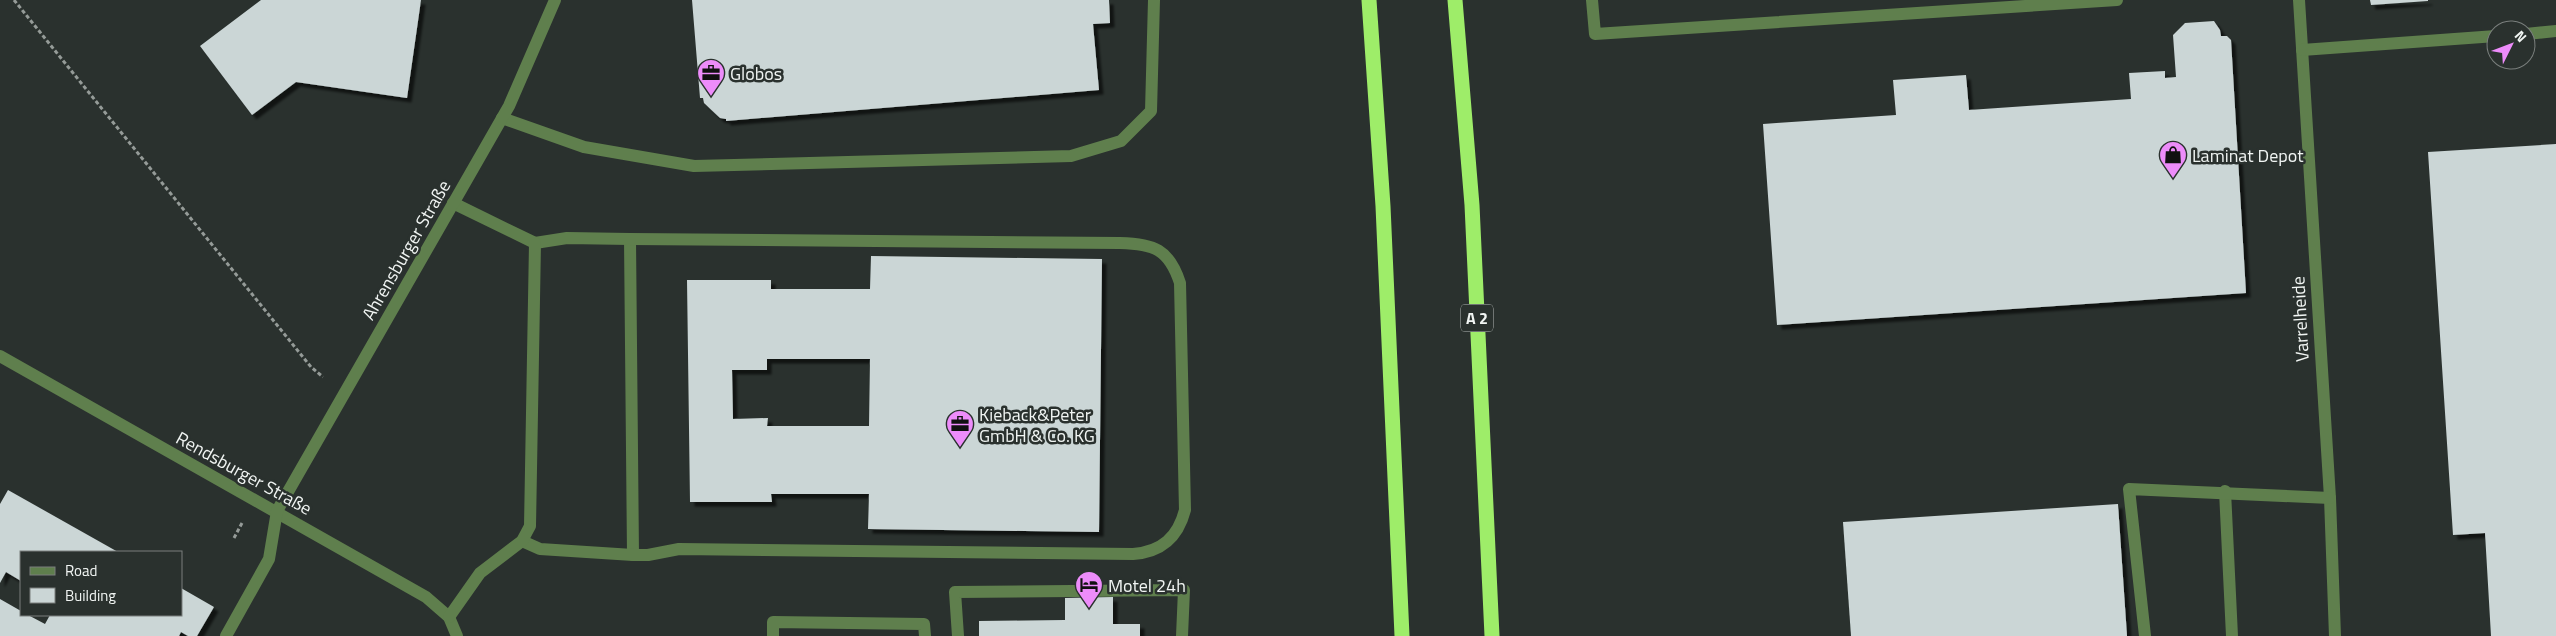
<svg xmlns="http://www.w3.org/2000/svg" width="2556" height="636" font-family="'Titillium Web',sans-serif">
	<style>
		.building { fill: #cbd6d6; fill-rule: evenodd; filter: url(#shadow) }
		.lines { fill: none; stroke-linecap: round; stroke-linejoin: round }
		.path { stroke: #959b98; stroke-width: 3; stroke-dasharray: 4 2.5; stroke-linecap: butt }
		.minor { stroke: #5f7f4d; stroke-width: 12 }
		.highway { stroke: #9eed69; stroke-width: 15 }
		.labels { text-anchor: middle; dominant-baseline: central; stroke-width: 5; stroke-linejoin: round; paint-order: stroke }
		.shield { fill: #2a312e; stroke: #b5bab8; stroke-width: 1 }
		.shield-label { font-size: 16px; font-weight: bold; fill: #f1f5f3 }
		.poi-label { font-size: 18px; fill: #f1f5f3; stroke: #2a312e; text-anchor: start }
		.street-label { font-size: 18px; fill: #f1f5f3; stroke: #2a312e }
	</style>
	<defs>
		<filter id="shadow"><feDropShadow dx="4.5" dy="4.5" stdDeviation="1" flood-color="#0009"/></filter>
	</defs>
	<rect width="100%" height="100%" fill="#2a312e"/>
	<g class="building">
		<path d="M261,0h160l-14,98 -111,-16 -44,33 -52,-69z"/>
		<path d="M692,0h417l1,23 -17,1 6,66 -373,31v-2l-6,-1 -16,-15 -1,-5h-3z"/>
		<path d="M2370,0h58v1l-57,4z"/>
		<path d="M2214,21l6,9 1,6h6l4,4 15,253 -469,32 -14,-201 133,-9 -3,-35 73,-5 3,35 162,-11 -2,-26 36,-2v7l11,-1 -3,-42 12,-12z"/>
		<path d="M2556,144v492h-65l-6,-103 -32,2 -25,-383z"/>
		<path d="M871,256l231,3 -3,273 -231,-3 1,-35h-98l1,8h-82l-3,-222h84v9h99zM767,359h103l-1,67h-102l1,-8 -35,1 -1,-49h35z"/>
		<path d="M8,490l110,62h-97v29l-15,-9 -6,11v-79z"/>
		<path d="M2118,504l9,132h-276l-8,-114z"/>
		<path d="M181,588l33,19 -17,29h-9l-7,-4 -2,4h-179v-37l21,12v4h7l17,9 5,-9h131z"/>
		<path d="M1113,597v27h27v12h-161v-15l86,-1v-22z"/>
	</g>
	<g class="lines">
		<g class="path">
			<path d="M14,0l297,367 12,10"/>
			<path d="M234,538l8,-15"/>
		</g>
		<g class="minor">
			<path d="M1592,0l3,34 522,-34"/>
			<path d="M2299,0l31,498 5,138"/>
			<path d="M2526,34l30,-3"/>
			<path d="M2302,50l194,-14"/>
			<path d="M502,118l82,29 110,19 377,-10 50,-15 30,-30 3,-111"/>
			<path d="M630,239l3,316"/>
			<path d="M0,356l426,241 23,20 8,19"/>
			<path d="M2225,491l7,145"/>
			<path d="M522,541l18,8 93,6h15l31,-6 454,5c29,-2 45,-17 52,-44l-5,-227c-11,-34 -26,-39 -60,-40l-490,-4 -63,-1 -32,5"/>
			<path d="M449,617l31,-44 42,-32 8,-15 5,-283 -82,-40"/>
			<path d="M226,636l43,-77 8,-48 232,-405 46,-106"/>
			<path d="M773,636v-14l151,2 1,12"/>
			<path d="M958,636l-3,-44 229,-2 -2,46"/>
			<path d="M2145,636l-16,-147 201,9"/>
		</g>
		<g class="highway">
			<path d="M1369,0l14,206 19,430"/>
			<path d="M1455,0l17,205 20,431"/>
		</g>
	</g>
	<defs>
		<symbol id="office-pin" viewBox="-11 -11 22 30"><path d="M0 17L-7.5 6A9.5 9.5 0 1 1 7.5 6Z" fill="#ed8cfa" stroke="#2a312e"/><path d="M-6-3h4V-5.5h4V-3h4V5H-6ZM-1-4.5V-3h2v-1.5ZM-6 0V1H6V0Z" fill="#111"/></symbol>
		<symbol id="shop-pin" viewBox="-11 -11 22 30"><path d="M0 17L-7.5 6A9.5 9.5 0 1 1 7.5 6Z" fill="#ed8cfa" stroke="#2a312e"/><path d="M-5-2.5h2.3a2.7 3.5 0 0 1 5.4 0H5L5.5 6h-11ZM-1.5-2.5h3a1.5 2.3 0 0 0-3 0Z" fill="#111"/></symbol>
		<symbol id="hotel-pin" viewBox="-11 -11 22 30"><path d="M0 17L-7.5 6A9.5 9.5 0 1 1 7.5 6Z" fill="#ed8cfa" stroke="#2a312e"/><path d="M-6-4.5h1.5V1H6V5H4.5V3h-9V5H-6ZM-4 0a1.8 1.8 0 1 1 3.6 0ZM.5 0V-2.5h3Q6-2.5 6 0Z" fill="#111"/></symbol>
	</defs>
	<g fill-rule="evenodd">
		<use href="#office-pin" x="695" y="57" width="32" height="43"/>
		<use href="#shop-pin" x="2157" y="139" width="32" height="43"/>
		<use href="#office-pin" x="944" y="408" width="32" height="43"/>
		<use href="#hotel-pin" x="1073" y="569" width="32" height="43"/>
	</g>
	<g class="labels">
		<rect class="shield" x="1461" y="304.5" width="32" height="27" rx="4"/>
		<g class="shield-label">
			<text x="1477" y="318">A 2</text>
		</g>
		<g class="poi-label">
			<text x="730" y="73">Globos</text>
			<text x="2192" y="155">Laminat Depot</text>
			<text x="979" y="414">Kieback&amp;Peter<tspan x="979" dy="21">GmbH &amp; Co. KG</tspan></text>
			<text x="1108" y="585">Motel 24h</text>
		</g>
		<g class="street-label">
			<text transform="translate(406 250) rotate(-60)">Ahrensburger Straße</text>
			<text transform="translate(2300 319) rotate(-93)">Varrelheide</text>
			<text transform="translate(244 473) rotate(29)">Rendsburger Straße</text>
		</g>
	</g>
	<rect x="20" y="551" width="162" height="65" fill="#2a312e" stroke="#7a7f7d"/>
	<rect x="30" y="567" width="25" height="8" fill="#5f7f4d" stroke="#7a7f7d"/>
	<text x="65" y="576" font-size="15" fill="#f1f5f3">Road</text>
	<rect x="30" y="588" width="25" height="15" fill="#cbd6d6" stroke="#7a7f7d"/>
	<text x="65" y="601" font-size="15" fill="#f1f5f3">Building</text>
	<g transform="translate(2511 45) rotate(48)"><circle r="24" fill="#2a312e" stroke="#7a7f7d"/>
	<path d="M0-4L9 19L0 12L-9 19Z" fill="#ed8cfa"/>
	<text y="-8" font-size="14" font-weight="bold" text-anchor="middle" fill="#f1f5f3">N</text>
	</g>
</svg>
